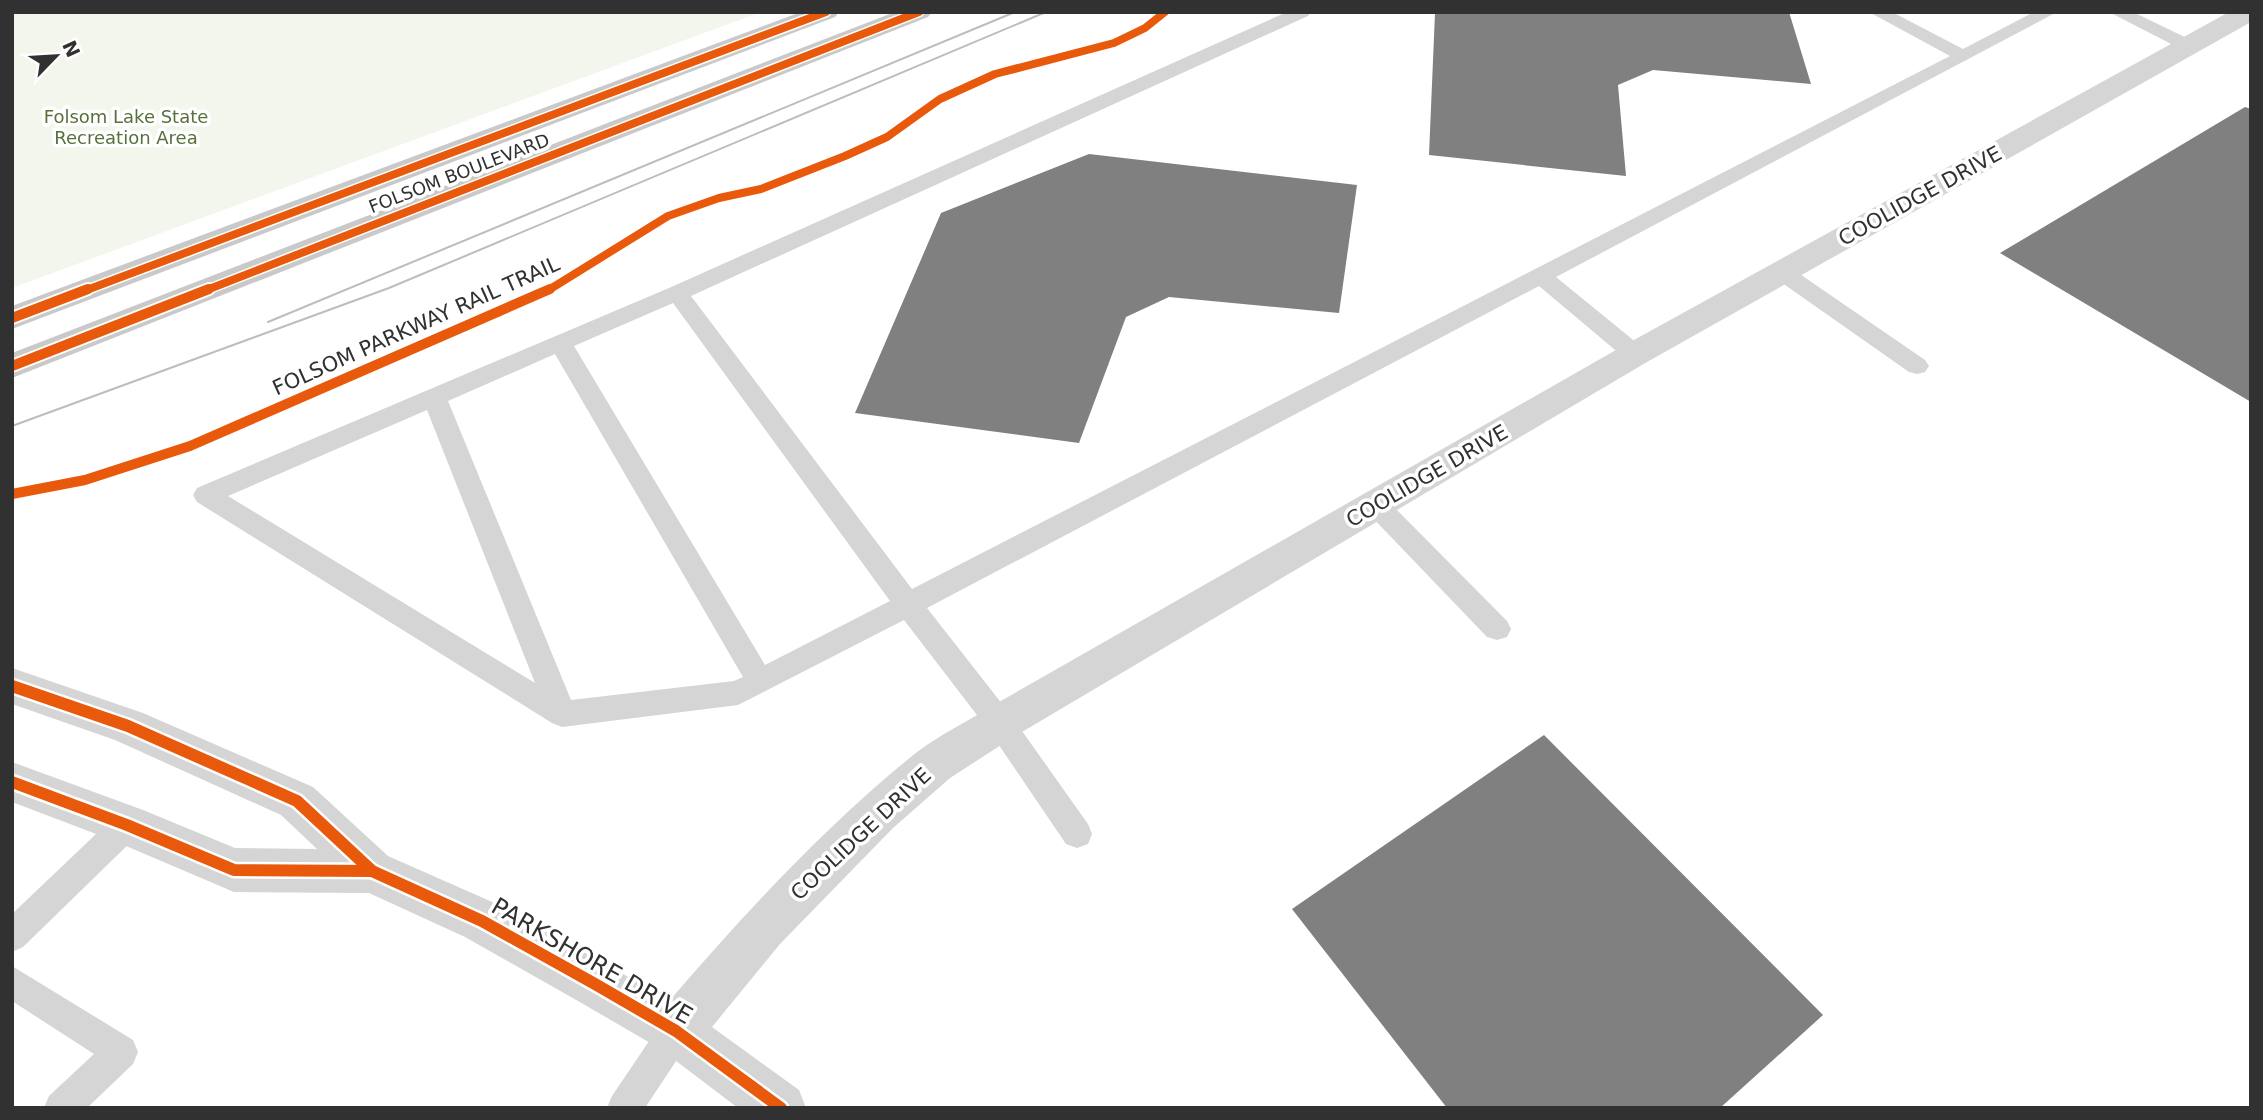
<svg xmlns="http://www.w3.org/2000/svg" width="2263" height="1120" font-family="'DejaVu Sans',sans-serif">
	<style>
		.green { fill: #f2f6ed }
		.building { fill: #808080 }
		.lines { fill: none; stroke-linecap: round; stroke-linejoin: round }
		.lane { fill: #d5d5d5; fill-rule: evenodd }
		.street { fill: #d5d5d5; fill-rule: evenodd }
		.primary { fill: #c9c9c9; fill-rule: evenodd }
		.tram { stroke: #bdbdbd; stroke-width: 2 }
		.cycleway-far2-casing { stroke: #fff; stroke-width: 11 }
		.cycleway-far1-casing { stroke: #fff; stroke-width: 14 }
		.cycleway-casing { stroke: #fff; stroke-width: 17 }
		.cycleway-far2 { stroke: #e8590c; stroke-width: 8 }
		.cycleway-far1 { stroke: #e8590c; stroke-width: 10 }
		.cycleway { stroke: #e8590c; stroke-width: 12 }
		.labels { text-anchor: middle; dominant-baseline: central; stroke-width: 7; stroke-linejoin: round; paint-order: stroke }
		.far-park-label { font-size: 18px; fill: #57703c; stroke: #fff }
		.far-street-label { font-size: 18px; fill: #313131; stroke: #fff }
		.street-label { font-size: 21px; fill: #313131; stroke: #fff }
		.near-street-label { font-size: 24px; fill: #313131; stroke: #fff }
	</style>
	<rect width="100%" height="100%" fill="#fff"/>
	<path class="green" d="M12,12h749l-749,276z"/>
	<g class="building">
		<path d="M1437,12h352l22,72 -158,-14 -35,15 8,91 -197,-21 6,-142z"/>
		<path d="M2245,107l6,2v293l-251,-149z"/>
		<path d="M1089,154l268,31 -18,128 -170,-16 -43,20 -47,126 -224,-30 86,-200z"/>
		<path d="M1544,735l279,280 -103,93h-273l-155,-199z"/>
	</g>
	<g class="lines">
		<g class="lane">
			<path d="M1287,12h24l-3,4 -617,280 221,293 1038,-533 -81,-44h23l71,37 71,-37h23l-501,265 87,71 3,6 -3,6 -8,2 -8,-2 -88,-74 -612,322 83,106 78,110 4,10 -4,10 -11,4 -11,-4 -76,-112 -86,-112 -166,85 -176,22 -10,-4 -355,-221 -4,-7 4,-7 472,-200zM673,303l217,298 -125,64 -191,-319zM555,354l188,323 -9,4 -163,19 -123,-299zM427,410l108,273 -307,-187z"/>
			<path d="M2109,12h24l60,29 3,4 -3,4h-12z"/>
			<path d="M1783,266l8,2 134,92 4,6 -4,6 -8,2 -8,-2 -134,-94 -3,-5 3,-5z"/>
			<path d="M1377,496l9,3 121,122 4,8 -4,8 -10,3 -10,-3 -119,-124 -4,-7 4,-7z"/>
			<path d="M127,811l11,4 4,10 -4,10 -115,112 -11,5v-38l104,-99z"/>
			<path d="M12,966l121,74 5,12 -5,12 -46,44h-43l5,-12 45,-42 -82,-53z"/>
			<path d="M676,1014l12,5 5,12 -5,12 -43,65h-38l5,-12 52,-77z"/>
		</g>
		<path class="street" d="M2229,12h22v10l-604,340 -632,374 -65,42 -57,50 -113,116 -68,83 87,63 7,18h-68l-79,-60 -81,-47 -113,-64 -96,-44 -135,-1 -122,-52 -100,-38v-40l131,48 92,38 82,1 -36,-34 -166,-75 -103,-36v-36l131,45 170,74 75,69 111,49 171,95c76,-88 156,-175 247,-248 21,-16 46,-28 68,-42l638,-364z"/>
		<g class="primary">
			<path d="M801,12h38l-4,5 -823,312v-23z"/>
			<path d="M895,12h37l-4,5 -916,361v-25z"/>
		</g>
		<g class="tram">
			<path d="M268,322l747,-310"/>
			<path d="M12,426l377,-138 657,-276"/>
		</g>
		<defs>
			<g id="cycleway-far2">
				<path d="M84,291l742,-279"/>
				<path d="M204,291l715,-279"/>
				<path d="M547,291l121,-75 51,-18 42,-9 84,-33 42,-19 53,-38 55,-25 119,-31 31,-15 20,-16"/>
			</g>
			<g id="cycleway-far1">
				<path d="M12,318l76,-29"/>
				<path d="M12,366l197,-77"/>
				<path d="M12,494l73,-14 105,-34 360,-157"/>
			</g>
			<g id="cycleway">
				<path d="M12,686l116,40 169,75 75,70 110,50 113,63 81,47 105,77"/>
				<path d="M12,782l115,43 107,45 138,1"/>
			</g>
		</defs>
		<use href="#cycleway-far2" class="cycleway-far2-casing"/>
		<use href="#cycleway-far1" class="cycleway-far1-casing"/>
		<use href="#cycleway" class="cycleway-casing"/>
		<use href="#cycleway-far2" class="cycleway-far2"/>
		<use href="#cycleway-far1" class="cycleway-far1"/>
		<use href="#cycleway" class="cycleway"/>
	</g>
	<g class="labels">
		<g class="far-park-label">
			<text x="126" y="116">Folsom Lake State<tspan x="126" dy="21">Recreation Area</tspan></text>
		</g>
		<g class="far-street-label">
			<text transform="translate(459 173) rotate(-21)">FOLSOM BOULEVARD</text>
		</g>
		<g class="street-label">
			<text transform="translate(1920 196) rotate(-29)">COOLIDGE DRIVE</text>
			<text transform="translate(416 326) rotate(-24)">FOLSOM PARKWAY RAIL TRAIL</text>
			<text transform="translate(1427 476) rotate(-30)">COOLIDGE DRIVE</text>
			<text transform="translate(861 834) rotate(-43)">COOLIDGE DRIVE</text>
		</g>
		<g class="near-street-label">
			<text transform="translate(592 961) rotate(30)">PARKSHORE DRIVE</text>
		</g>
	</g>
	<rect width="2263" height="1120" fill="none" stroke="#313131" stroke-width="28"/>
	<g transform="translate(56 56) rotate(65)" stroke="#ffffff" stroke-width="5" paint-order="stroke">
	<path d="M0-5L12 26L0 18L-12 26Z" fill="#313131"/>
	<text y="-10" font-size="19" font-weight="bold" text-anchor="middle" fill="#313131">N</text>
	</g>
</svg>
